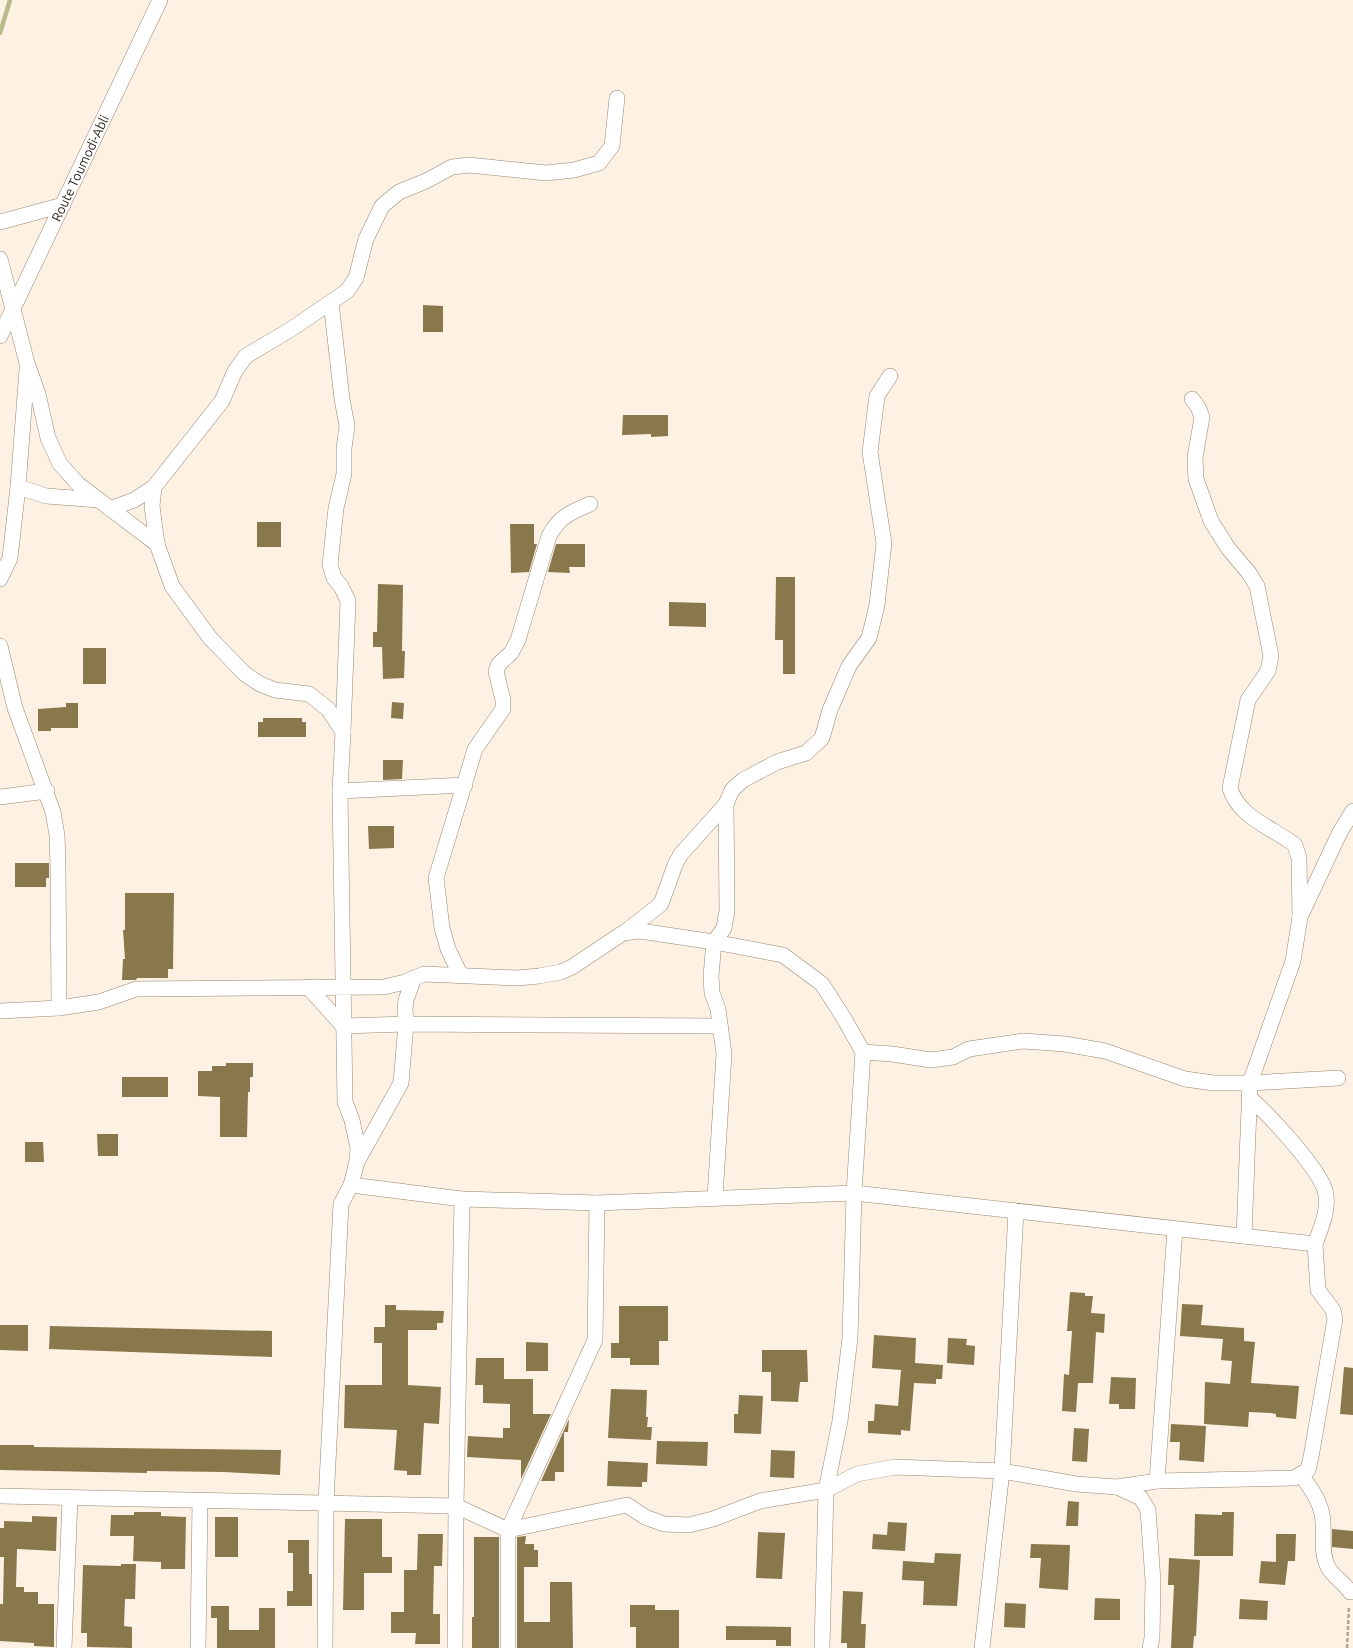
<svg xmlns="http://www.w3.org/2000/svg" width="1353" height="1648" font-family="Ubuntu,sans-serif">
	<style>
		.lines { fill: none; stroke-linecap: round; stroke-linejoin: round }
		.stream { stroke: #baba8a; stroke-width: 4.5 }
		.building { fill: #89784c }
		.minor-casing { stroke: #978672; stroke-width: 16 }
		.path { stroke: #aea498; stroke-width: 2.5; stroke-dasharray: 4 2; stroke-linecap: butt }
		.minor { stroke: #fff; stroke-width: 15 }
		.labels { text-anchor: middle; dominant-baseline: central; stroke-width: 4; stroke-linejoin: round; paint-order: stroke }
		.street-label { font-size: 13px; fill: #2b241c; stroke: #fff }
	</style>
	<rect width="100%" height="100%" fill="#fdf1e4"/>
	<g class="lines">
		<path class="stream" d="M0,33l10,-33"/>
	</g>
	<g class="building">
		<path d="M423,305l20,1v26h-20z"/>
		<path d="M623,415h45v21l-17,1v-3l-29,1z"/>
		<rect x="257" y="522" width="24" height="25"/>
		<path d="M510,524h24v20h3l-8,28 -18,1z"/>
		<path d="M556,544h29v23h-16l1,6 -22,-1z"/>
		<path d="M776,577h19v97h-12v-34h-8z"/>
		<path d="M378,584l25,1 -1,66h3l-1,27 -21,1 -1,-32h-9v-15h4z"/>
		<path d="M669,602l37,1v24l-37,-1z"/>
		<rect x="83" y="648" width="23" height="36"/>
		<path d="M392,702l12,1 -1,16 -12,-1z"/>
		<path d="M66,703h12v25h-27v3h-13v-22l28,-2z"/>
		<path d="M263,718h39v4h4v15h-48v-15h5z"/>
		<path d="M383,760h20l-1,19 -19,1z"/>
		<path d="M368,826h26v22l-25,1z"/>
		<path d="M15,863h34v15h-3v9h-31z"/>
		<path d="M125,893h49l-1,76h-5v9h-31l-1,2h-14l1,-21h2l-2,-29h2z"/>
		<path d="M226,1063h27v14h-3v15h-2l-1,45h-27v-40l-22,-1v-25h14v-5h14z"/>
		<rect x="122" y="1077" width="46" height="20"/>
		<path d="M97,1134h21v22h-20z"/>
		<path d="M25,1142h18l1,20h-19z"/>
		<path d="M1070,1292l15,1v3h8l-2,17 14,1 -1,19 -8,-1 -3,51h-15l-2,29 -14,-1 2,-37 5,1 3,-44h-5z"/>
		<path d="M1182,1304l21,1 -2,20 43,3v13l11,1 -4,41 48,3 -3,33 -20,-2v-3l-5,-1 -22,-1 -1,15 -44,-3 1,-42 25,2 2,-23 -11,-1 2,-21 -43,-3z"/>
		<path d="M385,1305h11v5l48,1 -1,12h-6v7h-29v55l33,2 -2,37 -15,-1 -3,52h-14v-4l-13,-1 3,-40 -53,-2 1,-43h37v-42h-8v-16h11z"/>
		<path d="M619,1306h49v35h-9v24h-29v-7h-19v-15h8z"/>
		<path d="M0,1325h28v26l-28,-1z"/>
		<path d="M50,1326l222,5v26l-223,-8z"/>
		<path d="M874,1335l42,3 -1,25 28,2 -1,14h-6v5l-22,-1 -4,48 -9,-1v5l-33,-2v-12h6l1,-17 23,2 3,-36 -29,-2z"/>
		<path d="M948,1338l19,1 -1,6 9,1 -1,19 -27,-2z"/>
		<path d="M526,1342l22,1v28h-22z"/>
		<path d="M762,1350h45l1,32h-8l-2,20 -27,-1v-29h-9z"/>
		<path d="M476,1358h28v21h29v35h18l-30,65v-19l-54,-3 1,-21 35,2v-10h7v-24l-27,-1v-18h-8z"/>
		<path d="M1344,1367l9,1v47l-13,-1z"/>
		<path d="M1111,1377l25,1 -1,31h-16v-5h-10z"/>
		<path d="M611,1389l36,1 -1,27h2l-1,10h5l-1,13 -43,-2z"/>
		<path d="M739,1395l24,1 -2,38 -27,-1v-19h4z"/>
		<path d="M569,1419l-1,13h-4v40h-9v9h-14z"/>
		<path d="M1171,1424l35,2 -2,36 -25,-2 1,-18h-10z"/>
		<path d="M1074,1428l15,1 -2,33 -15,-1z"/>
		<path d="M657,1441l51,1 -1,24 -51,-2z"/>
		<path d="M0,1445h34v2l247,3 -1,25 -56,-3 -77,-1v2l-147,-3z"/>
		<path d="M771,1450l24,1 -1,27 -24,-1z"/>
		<path d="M608,1461l40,2 -1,19h-5v5l-35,-1z"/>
		<path d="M1068,1501l11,1 -1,24h-12z"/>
		<path d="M134,1512h27v4l25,1 -1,52h-24v-7l-28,-1 1,-25h-24l1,-21h23z"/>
		<path d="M1222,1512h12l-1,44h-39l1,-42 27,1z"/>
		<path d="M32,1516l25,1 -1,34 -39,-2 -1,38h8v5h14v12h16v43l-20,-1v-3l-34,-2v-37h3l1,-47h-4v-29h4v-7l28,1z"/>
		<rect x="215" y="1517" width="23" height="40"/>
		<path d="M345,1519h37v38h10v16h-28v37h-21z"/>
		<path d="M888,1522l19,1 -2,28 -33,-2 1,-15 14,1z"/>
		<path d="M1332,1529l21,2v18l-21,-2z"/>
		<path d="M758,1532l27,1 -3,46 -26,-1z"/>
		<path d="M418,1534h25l-1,32h-8l-1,48h7v30h-25l1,-11h-25v-21h13v-42h13z"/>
		<path d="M1276,1534h20l-1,27h-7l-3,24 -26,-2 2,-22 15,1z"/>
		<path d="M526,1536l-1,8h9v6h4v17h-14v55h26v-40h22l1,66h-56v-111z"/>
		<path d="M474,1537h25v111h-27v-31h2z"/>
		<path d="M288,1540h21v34h3v32h-25v-15h6v-38h-5z"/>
		<path d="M1031,1544l39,1 -2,45 -29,-2 2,-30h-11z"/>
		<path d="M935,1553l26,1 -4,52 -34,-1 1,-24 -22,-1 1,-19 31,2z"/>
		<path d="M1169,1558l31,2 -4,76h-2l-1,12h-22l3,-63h-6z"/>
		<path d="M121,1564h15l-1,35h-10l-1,27 8,1v21l-45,-1v-14h-6l2,-68 38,1z"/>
		<path d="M843,1591l20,1 -2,32h5l-1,24h-18v-5h-6z"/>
		<path d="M1095,1598l25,1v21h-26z"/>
		<path d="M1240,1599l28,2 -1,19 -28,-1z"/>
		<path d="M1005,1603l21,1 -1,24 -21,-1z"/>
		<path d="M630,1605h25v5h24v38h-43v-21h-6z"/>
		<path d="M211,1606h18v24h30v-22h16v40h-58v-30h-6z"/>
		<path d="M726,1626l65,1v19h-15v-6h-50z"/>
	</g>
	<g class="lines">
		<defs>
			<g id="minor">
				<path d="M0,222l63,-17"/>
				<path d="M0,259l27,104 11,31 10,44 12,26 19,21 78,59 15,42 38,52 35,36 15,10 15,6 34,4 19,15 15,23 -3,59 5,311 7,18 6,28 -1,13 -6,24 111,14 135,4 257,-10 9,-141 -21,-37 -20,-31 -39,-29 -69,-13 -74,-11 -17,2 -51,34 -11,5 -22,4 -21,2 -94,-4 -19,8 -21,5 -248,2 -37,13 -40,6 -59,3"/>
				<path d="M331,302l11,97 5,27 -3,22v26l-8,34 -6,57 4,13 7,8 7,15 -5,131"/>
				<path id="s1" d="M0,336l160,-336"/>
				<path d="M1192,399l6,8 4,10 -7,41 1,21 15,42 17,27 21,25 8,13 14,70 -3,15 -20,29 -18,88c8,29 43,40 65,57l4,13 1,59"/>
				<path d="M18,487l28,9 53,4"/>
				<path d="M110,509l24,-9 20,-13"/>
				<path d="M157,544l-5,-38 2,-19 68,-86 13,-30 11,-15 47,-28 54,-37 9,-13 10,-39 16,-33 17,-14 27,-11 26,-14 17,-2 77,8 28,-3 25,-7 13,-17 5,-48"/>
				<path d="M0,579l10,-21 8,-71 9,-118"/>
				<path d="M0,646l15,62 38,104 4,23 1,32 1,141"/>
				<path d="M340,791l125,-6"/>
				<path d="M0,797l47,-6"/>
				<path d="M625,932l36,-28 14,-39 6,-11 45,-50"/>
				<path d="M460,974l-12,-25 -6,-21 -6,-50 39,-129 28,-40v-9l-7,-29 3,-7 12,-11 7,-13 31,-104c10,-19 22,-24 41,-32"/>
				<path d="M308,987l35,39 63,-2 314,2"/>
				<path d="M863,1052l29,2 39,6 22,-3 16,-8 54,-8 42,3 40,7 80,28 29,4h36l88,-5"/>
				<path d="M1249,1097c20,18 68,69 76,93 5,18 -4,38 -10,54"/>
				<path d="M358,1160l43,-77 5,-59 -1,-15 1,-9 8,-22"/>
				<path d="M715,1197l9,-143 -6,-45 -6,-16 -1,-17 3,-34 10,-14 3,-17 -1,-107 6,-14 11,-10 34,-18 29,-9 16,-15 8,-28 19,-44 20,-28 8,-33 7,-62 -14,-91 7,-56 13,-20"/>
				<path d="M1244,1236l6,-153 43,-122 7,-44 40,-85 13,-21"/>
				<path d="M1301,1475c11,15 21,28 22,47 1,14 -2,32 5,45 5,10 16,15 22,25h3"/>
				<path d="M1157,1481l18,-252"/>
				<path d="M1117,1487l24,11 7,12 5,71 -1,57 -2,10"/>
				<path d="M0,1496l456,10 52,24 119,-25 18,12 19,7 25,1 24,-6 47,-18 66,-11 31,-16 38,-7 107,4 -20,177"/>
				<path d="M64,1648l6,-149"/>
				<path d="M198,1648l2,-147"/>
				<path d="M325,1648l1,-146 15,-298 10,-19"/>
				<path d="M455,1648l1,-142 6,-307"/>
				<path d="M508,1648v-118l87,-190 2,-137"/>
				<path d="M822,1648l4,-158 14,-69 10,-83 4,-145 461,51 3,46 15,20 2,9 -24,138 -3,13 -14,8 -137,3 -40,6 -41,-3 -74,-13 14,-260"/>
			</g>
		</defs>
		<use href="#minor" class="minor-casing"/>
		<path class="path" d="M1347,1648l2,-41"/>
		<use href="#minor" class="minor"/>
	</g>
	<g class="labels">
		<g class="street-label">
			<text stroke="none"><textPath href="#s1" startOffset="186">Route Toumodi-Abli</textPath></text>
		</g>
	</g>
</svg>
